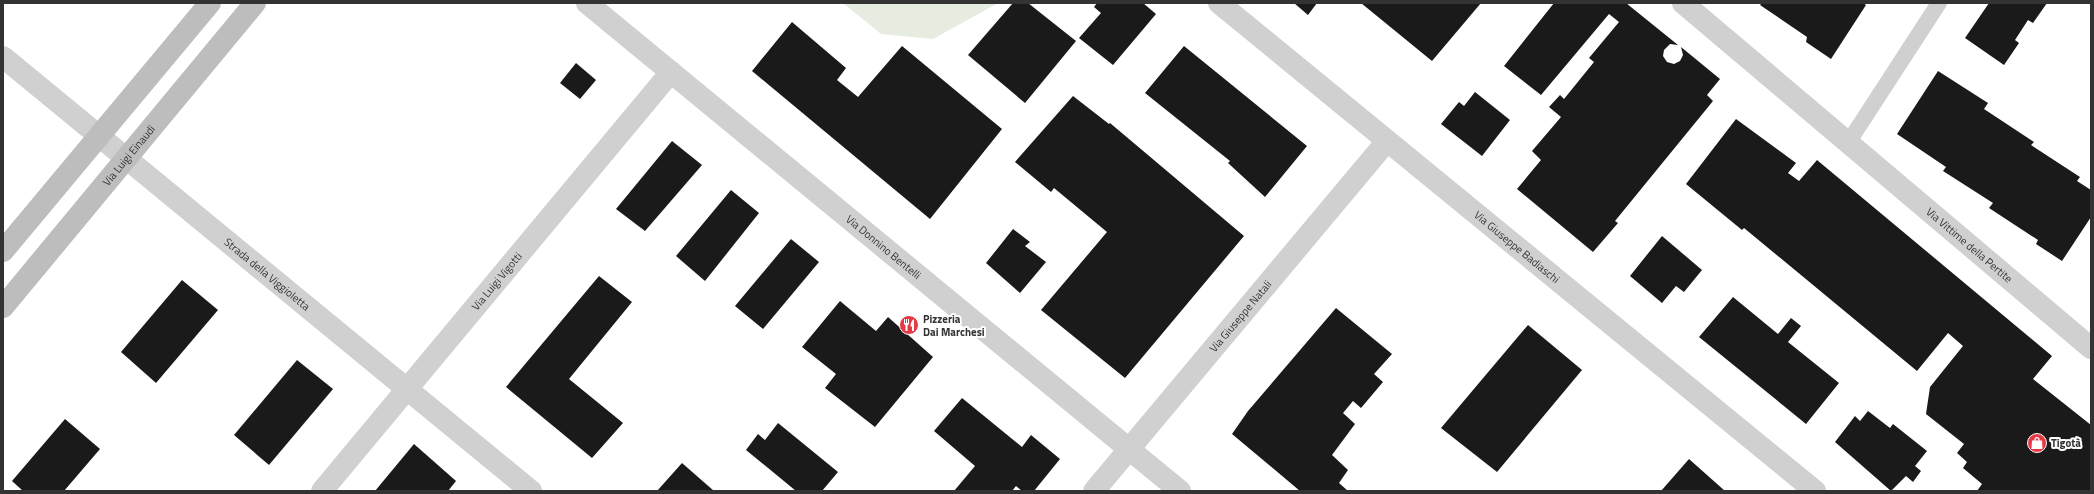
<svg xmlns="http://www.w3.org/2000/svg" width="2094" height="494" font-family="'Titillium Web',sans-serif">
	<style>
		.green { fill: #e6ecdf }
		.building { fill: #1a1a1a }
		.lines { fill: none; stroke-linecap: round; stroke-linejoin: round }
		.service { stroke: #d0d0d0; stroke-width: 16 }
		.minor { stroke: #d0d0d0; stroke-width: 22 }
		.secondary { stroke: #bdbdbd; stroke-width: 22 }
		.labels { text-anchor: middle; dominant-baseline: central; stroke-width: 4; stroke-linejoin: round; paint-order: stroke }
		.street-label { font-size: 11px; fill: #333; stroke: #fff }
		.poi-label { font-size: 11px; font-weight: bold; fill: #333; stroke: #fff; text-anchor: start }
	</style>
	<rect width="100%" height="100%" fill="#fff"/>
	<path class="green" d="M843,3h155l-65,36 -52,-5z"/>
	<g class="building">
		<path d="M1013,3h15l48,38 -51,62 -57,-48z"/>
		<path d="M1097,3h46l13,11 -43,51 -34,-27 22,-25 -7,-6z"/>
		<path d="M1294,3h23l-9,12z"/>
		<path d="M1361,3h120l-49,58z"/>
		<path d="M1554,3h72l52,42 -8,-1 -6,6 -1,6 4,6 7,2 6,-3 3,-6 -2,-8 39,32 -13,16 6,6 -98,120 3,2 -25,29 -76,-63 24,-29 -9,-9 29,-34 -12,-10 11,-12 4,4 30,-37 -5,-4 30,-36 -10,-8 -68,81 -37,-29z"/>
		<path d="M1762,3h101l3,2 -35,54 -25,-17 1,-5 -47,-32z"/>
		<path d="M1989,3h58l-14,20 -5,-3 -13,20 4,3 -15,22 -39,-27z"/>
		<path d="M792,22l54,46 -9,12 21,17 44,-51 100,83 -72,90 -178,-148z"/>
		<path d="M1184,46l123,100 -42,51 -37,-34 2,-2 -85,-68z"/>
		<path d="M576,63l20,17 -16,19 -20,-16z"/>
		<path d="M1938,71l50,32 -4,6 50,33 -3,3 49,32 -3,4 14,9v27l-29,44 -26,-17 2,-4 -49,-32 4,-5 -50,-32 3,-4 -49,-33z"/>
		<path d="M1475,92l35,28 -28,36 -41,-32 18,-22 5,4z"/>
		<path d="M1073,96l36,28 1,-1 134,113 -119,142 -84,-68 66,-78 -53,-44 -3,4 -36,-30z"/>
		<path d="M1736,119l60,44 -8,10 11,8 18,-21 235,196 -19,23 58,46v66h-114l5,-7 -19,-16 4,-6 -10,-9 7,-9 -38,-30 4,-27 33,-41 -15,-13 -31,38 -173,-143 -2,2 -56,-46z"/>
		<path d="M672,141l30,24 -57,66 -29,-22z"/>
		<path d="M731,190l28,23 -54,68 -29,-25z"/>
		<path d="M1013,229l17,13 -5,4 21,16 -26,31 -34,-30z"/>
		<path d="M1662,236l40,34 -18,22 -8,-6 -14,17 -32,-27z"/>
		<path d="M791,239l28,23 -56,67 -28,-23z"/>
		<path d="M599,276l33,26 -63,77 54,44 -31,35 -86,-71z"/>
		<path d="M182,280l36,30 -62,73 -35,-31z"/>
		<path d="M1733,297l45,37 13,-16 10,8 -13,16 51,41 -33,41 -107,-87z"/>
		<path d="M840,301l36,30 12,-14 45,40 -58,70 -50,-39 11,-14 -34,-27z"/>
		<path d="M1336,308l56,46 -18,20 9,8 -22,26 -8,-7 -10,12 12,11 -23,31 16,15 -9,13 9,8h-48l-68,-57 16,-23z"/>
		<path d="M1528,325l54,45 -85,102 -56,-44z"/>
		<path d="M297,360l36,29 -64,76 -35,-30z"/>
		<path d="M962,398l60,49 9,-12 29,24 -26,32h-12l-6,-5 -4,5h-58l21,-25 -41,-35z"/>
		<path d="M1868,411l22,17 3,-4 34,27 -12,15 6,5 -8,11 -7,-6 -15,15 -56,-49 20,-26 5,5z"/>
		<path d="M65,419l35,30 -36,42h-41l-11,-10z"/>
		<path d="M778,423l60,49 -16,19h-26l-50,-41 12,-16 7,6z"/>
		<path d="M414,444l42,37 -8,10h-73z"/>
		<path d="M1689,459l36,32h-64z"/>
		<path d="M682,463l32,28h-57z"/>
	</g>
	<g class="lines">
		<path class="service" d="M1848,143l91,-140"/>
		<g class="minor">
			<path id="s1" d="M587,3l593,488"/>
			<path id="s2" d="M1219,3l596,488"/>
			<path id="s3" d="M1683,3l408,345"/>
			<path id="s4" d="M3,57l528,434"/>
			<path id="s5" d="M322,491l349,-419"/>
			<path id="s6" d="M1094,491l293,-350"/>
		</g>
		<g class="secondary">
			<path d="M3,251l207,-248"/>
			<path id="s7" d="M3,307l252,-304"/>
		</g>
	</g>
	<defs>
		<symbol id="restaurant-disc" viewBox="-11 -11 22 22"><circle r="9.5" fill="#e63946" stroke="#fff"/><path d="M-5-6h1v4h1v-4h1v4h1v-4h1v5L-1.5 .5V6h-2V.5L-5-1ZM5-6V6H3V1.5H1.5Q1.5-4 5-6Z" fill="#fff"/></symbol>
		<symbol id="shop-disc" viewBox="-11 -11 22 22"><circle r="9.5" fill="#e63946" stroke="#fff"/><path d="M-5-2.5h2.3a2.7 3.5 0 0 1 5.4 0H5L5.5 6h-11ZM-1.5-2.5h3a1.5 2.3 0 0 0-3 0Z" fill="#fff"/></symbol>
	</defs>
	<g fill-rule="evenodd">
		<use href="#restaurant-disc" x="898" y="314" width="22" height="22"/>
		<use href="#shop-disc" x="2026" y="432" width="22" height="22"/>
	</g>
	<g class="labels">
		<g class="street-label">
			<text stroke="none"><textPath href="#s7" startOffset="197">Via Luigi Einaudi</textPath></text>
			<text stroke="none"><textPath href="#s3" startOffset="375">Via Vittime della Pertite</textPath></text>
			<text stroke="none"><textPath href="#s1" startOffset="384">Via Donnino Bentelli</textPath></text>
			<text stroke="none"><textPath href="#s2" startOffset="385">Via Giuseppe Badiaschi</textPath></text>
			<text stroke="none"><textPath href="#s4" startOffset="342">Strada della Viggioletta</textPath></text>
			<text stroke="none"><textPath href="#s5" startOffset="273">Via Luigi Vigotti</textPath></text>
			<text stroke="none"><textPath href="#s6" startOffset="228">Via Giuseppe Natali</textPath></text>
		</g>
		<g class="poi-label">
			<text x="923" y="319">Pizzeria<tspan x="923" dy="13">Dai Marchesi</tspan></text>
			<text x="2051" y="443">Tigotà</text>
		</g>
	</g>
	<rect width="2094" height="494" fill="none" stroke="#333333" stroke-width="8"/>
</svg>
